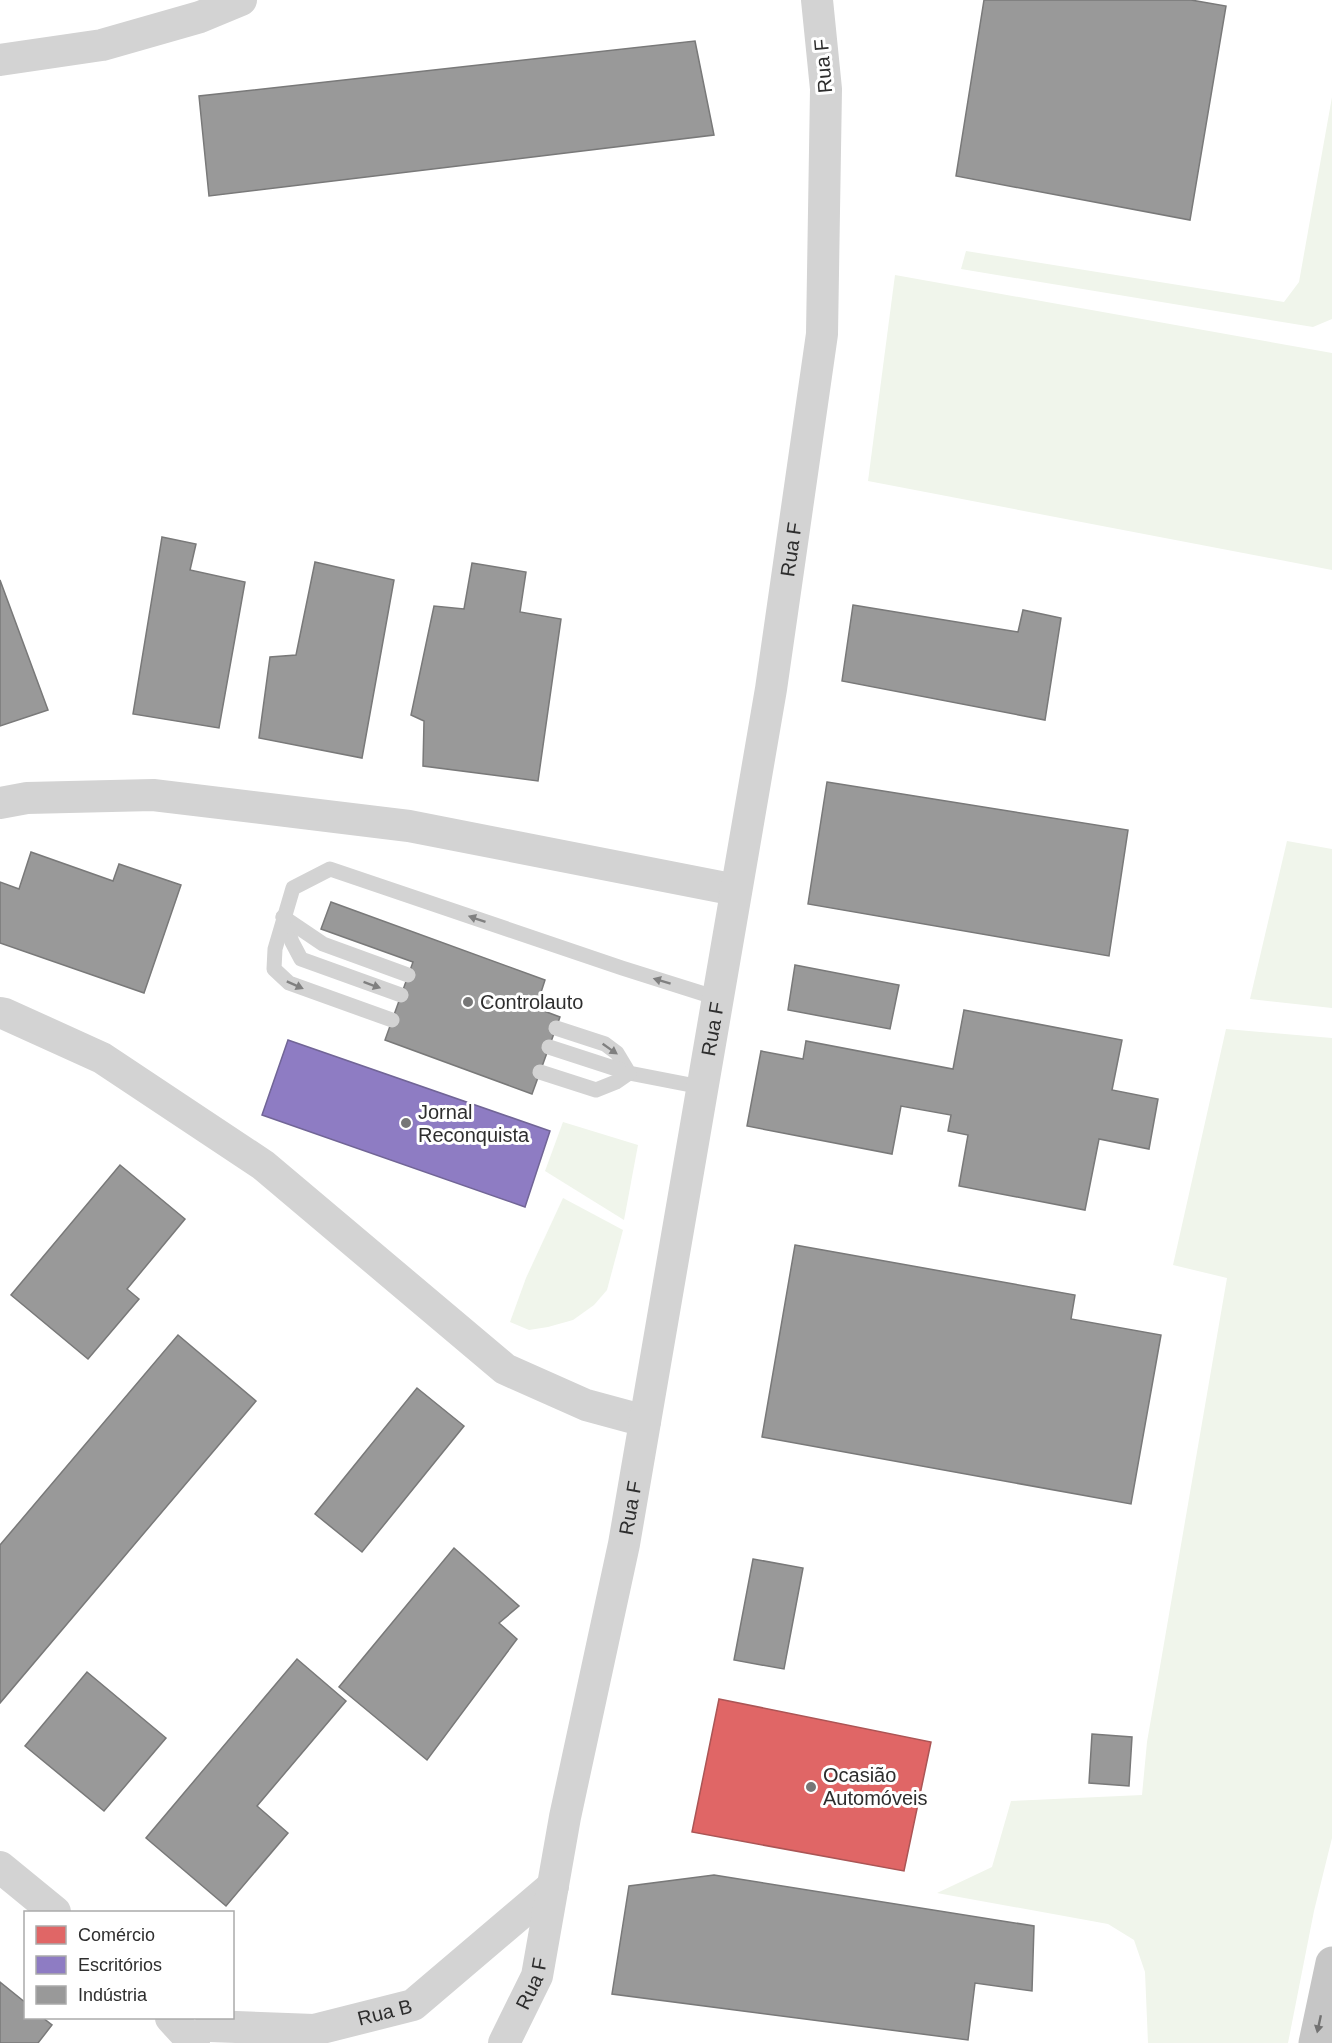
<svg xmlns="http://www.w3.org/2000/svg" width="1332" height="2043" font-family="Helvetica,sans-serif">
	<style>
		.green { fill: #f0f5eb }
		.shops { fill: #e06666; stroke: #ab5555; stroke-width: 1.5 }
		.offices { fill: #8e7cc3; stroke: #716596; stroke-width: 1.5 }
		.industry { fill: #999; stroke: #797979; stroke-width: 1.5 }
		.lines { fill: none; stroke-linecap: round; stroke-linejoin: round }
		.lane { stroke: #d3d3d3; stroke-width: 15 }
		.street { stroke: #d3d3d3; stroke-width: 32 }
		.primary { stroke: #c6c6c6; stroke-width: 33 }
		.oneway { fill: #808080 }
		.oneway2 { fill: #727272 }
		.poi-dot { fill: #777; stroke: #fff; stroke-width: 2 }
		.labels { text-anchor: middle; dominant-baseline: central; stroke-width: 6; stroke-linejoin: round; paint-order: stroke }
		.street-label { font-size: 20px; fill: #2e2e2e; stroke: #fff }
		.poi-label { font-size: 20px; fill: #2e2e2e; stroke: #fff; text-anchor: start }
	</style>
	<rect width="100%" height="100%" fill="#fff"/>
	<g class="green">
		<path d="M1332,97v222l-19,8 -352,-58 5,-18 318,51 15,-20z"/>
		<path d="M895,275l437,78v217l-464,-89z"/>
		<path d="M1287,841l45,8v159l-82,-9z"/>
		<path d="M1226,1029l106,9v800l-18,73 -26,132h-140l-3,-71 -11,-32 -26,-16 -171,-31 55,-26 19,-66 131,-6 5,-53 80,-464 -54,-13z"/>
		<path d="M563,1122l75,23 -14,75 -79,-49z"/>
		<path d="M563,1198l60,32 -16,60 -13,15 -21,15 -25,7 -19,3 -19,-8 16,-44z"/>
	</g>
	<path class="shops" d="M719,1699l212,43 -27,129 -212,-39z"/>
	<path class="offices" d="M288,1040l262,91 -25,76 -263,-92z"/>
	<g class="industry">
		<path d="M984,0h207l35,6 -36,214 -234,-44z"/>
		<path d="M695,41l19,94 -505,61 -10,-100z"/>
		<path d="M162,537l34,7 -6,26 55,12 -26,146 -86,-14z"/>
		<path d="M315,562l79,18 -32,178 -103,-20 11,-81 26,-2z"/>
		<path d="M472,563l54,9 -6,40 41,7 -23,162 -115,-15 1,-45 -13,-6 23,-109 30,3z"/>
		<path d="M0,580l48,130 -48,16z"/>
		<path d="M853,605l165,27 5,-22 38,8 -16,102 -203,-39z"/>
		<path d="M827,782l301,48 -19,126 -301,-52z"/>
		<path d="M31,852l82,29 6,-17 62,21 -37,108 -144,-50v-61l19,7z"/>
		<path d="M331,902l214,78 -9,28 24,9 -28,77 -147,-54 28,-78 -92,-33z"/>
		<path d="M795,965l104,20 -9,44 -102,-19z"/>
		<path d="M964,1010l158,30 -10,50 46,9 -9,50 -50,-10 -14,71 -126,-24 9,-51 -20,-4 3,-16 -50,-9 -9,48 -145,-28 14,-75 42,8 3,-18 147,28z"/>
		<path d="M120,1165l65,54 -58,70 12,10 -51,60 -77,-64z"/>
		<path d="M795,1245l280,50 -4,24 90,16 -30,169 -369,-67z"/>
		<path d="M178,1335l78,66 -256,302v-158z"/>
		<path d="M417,1388l47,38 -102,126 -47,-38z"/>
		<path d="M454,1548l65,58 -20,17 18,16 -90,121 -88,-73z"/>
		<path d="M753,1559l50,9 -19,101 -50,-9z"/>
		<path d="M297,1659l49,42 -89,105 31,27 -62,73 -80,-68z"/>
		<path d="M87,1672l79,66 -62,73 -79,-65z"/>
		<path d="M1092,1734l40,3 -3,49 -40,-3z"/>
		<path d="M714,1875l320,51 -2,65 -57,-8 -7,57 -356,-46 17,-108z"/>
		<path d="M0,1982l26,21v15h17l9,7 -14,18h-38z"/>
	</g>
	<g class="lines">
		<g class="lane">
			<path d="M283,917l9,25 9,17 100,36"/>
			<path d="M283,917l40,27 85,31"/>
			<path d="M392,1020l-103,-37 -15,-14 1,-20 18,-61 37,-19 292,99 95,30"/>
			<path d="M556,1028l49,16 12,9 12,20 72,14"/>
			<path d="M549,1047l80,26"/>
			<path d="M540,1072l56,18 20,-8 13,-9"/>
		</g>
		<g class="street">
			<path d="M0,60l102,-15 98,-28 41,-17"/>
			<path d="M0,803l27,-5 126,-3 256,31 327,64"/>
			<path d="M0,1013l5,1 97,44 161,107 242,204 81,36 59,16"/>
			<path d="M0,1867l55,45"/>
			<path d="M171,2018l23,25"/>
			<path id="s1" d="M210,2026l104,4 99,-25 140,-119"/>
			<path id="s2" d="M504,2043l33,-67 28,-159 59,-273 147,-855 51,-355 4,-245 -9,-89"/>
		</g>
		<path class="primary" d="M1315,2043l17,-80"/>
	</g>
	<defs><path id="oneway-solid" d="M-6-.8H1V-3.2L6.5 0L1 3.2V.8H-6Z" transform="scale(1.5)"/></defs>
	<g class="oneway">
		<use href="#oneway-solid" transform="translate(477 919) rotate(-161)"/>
		<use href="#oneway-solid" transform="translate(662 981) rotate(-163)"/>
		<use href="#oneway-solid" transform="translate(295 985) rotate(24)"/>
		<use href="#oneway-solid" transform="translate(372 985) rotate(20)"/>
		<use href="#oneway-solid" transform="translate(610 1049) rotate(35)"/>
	</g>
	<use class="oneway2" href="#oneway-solid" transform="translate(1319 2024) rotate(102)"/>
	<g class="poi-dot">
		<circle cx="468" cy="1002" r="6"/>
		<circle cx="406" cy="1123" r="6"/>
		<circle cx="811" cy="1787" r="6"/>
	</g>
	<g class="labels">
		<g class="street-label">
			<text transform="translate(823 66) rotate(-95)">Rua F</text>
			<text stroke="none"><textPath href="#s2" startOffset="1524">Rua F</textPath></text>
			<text stroke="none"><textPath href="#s2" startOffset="1038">Rua F</textPath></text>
			<text stroke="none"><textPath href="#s2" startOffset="552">Rua F</textPath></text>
			<text stroke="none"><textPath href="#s2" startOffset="66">Rua F</textPath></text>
			<text stroke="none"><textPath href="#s1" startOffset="177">Rua B</textPath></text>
		</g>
		<g class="poi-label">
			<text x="480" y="1002">Controlauto</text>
			<text x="418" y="1112">Jornal<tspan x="418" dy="23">Reconquista</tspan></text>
			<text x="823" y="1775">Ocasião<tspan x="823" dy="23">Automóveis</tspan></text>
		</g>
	</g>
	<rect x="24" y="1911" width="210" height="108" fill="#ffffff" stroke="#ababab" stroke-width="1.5"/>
	<rect x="36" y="1926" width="30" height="18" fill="#e06666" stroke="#ababab" stroke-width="1.5"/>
	<text x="78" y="1941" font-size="18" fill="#2e2e2e">Comércio</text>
	<rect x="36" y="1956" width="30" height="18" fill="#8e7cc3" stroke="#ababab" stroke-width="1.5"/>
	<text x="78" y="1971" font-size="18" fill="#2e2e2e">Escritórios</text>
	<rect x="36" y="1986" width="30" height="18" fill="#999999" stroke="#ababab" stroke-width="1.5"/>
	<text x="78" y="2001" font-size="18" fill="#2e2e2e">Indústria</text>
</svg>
